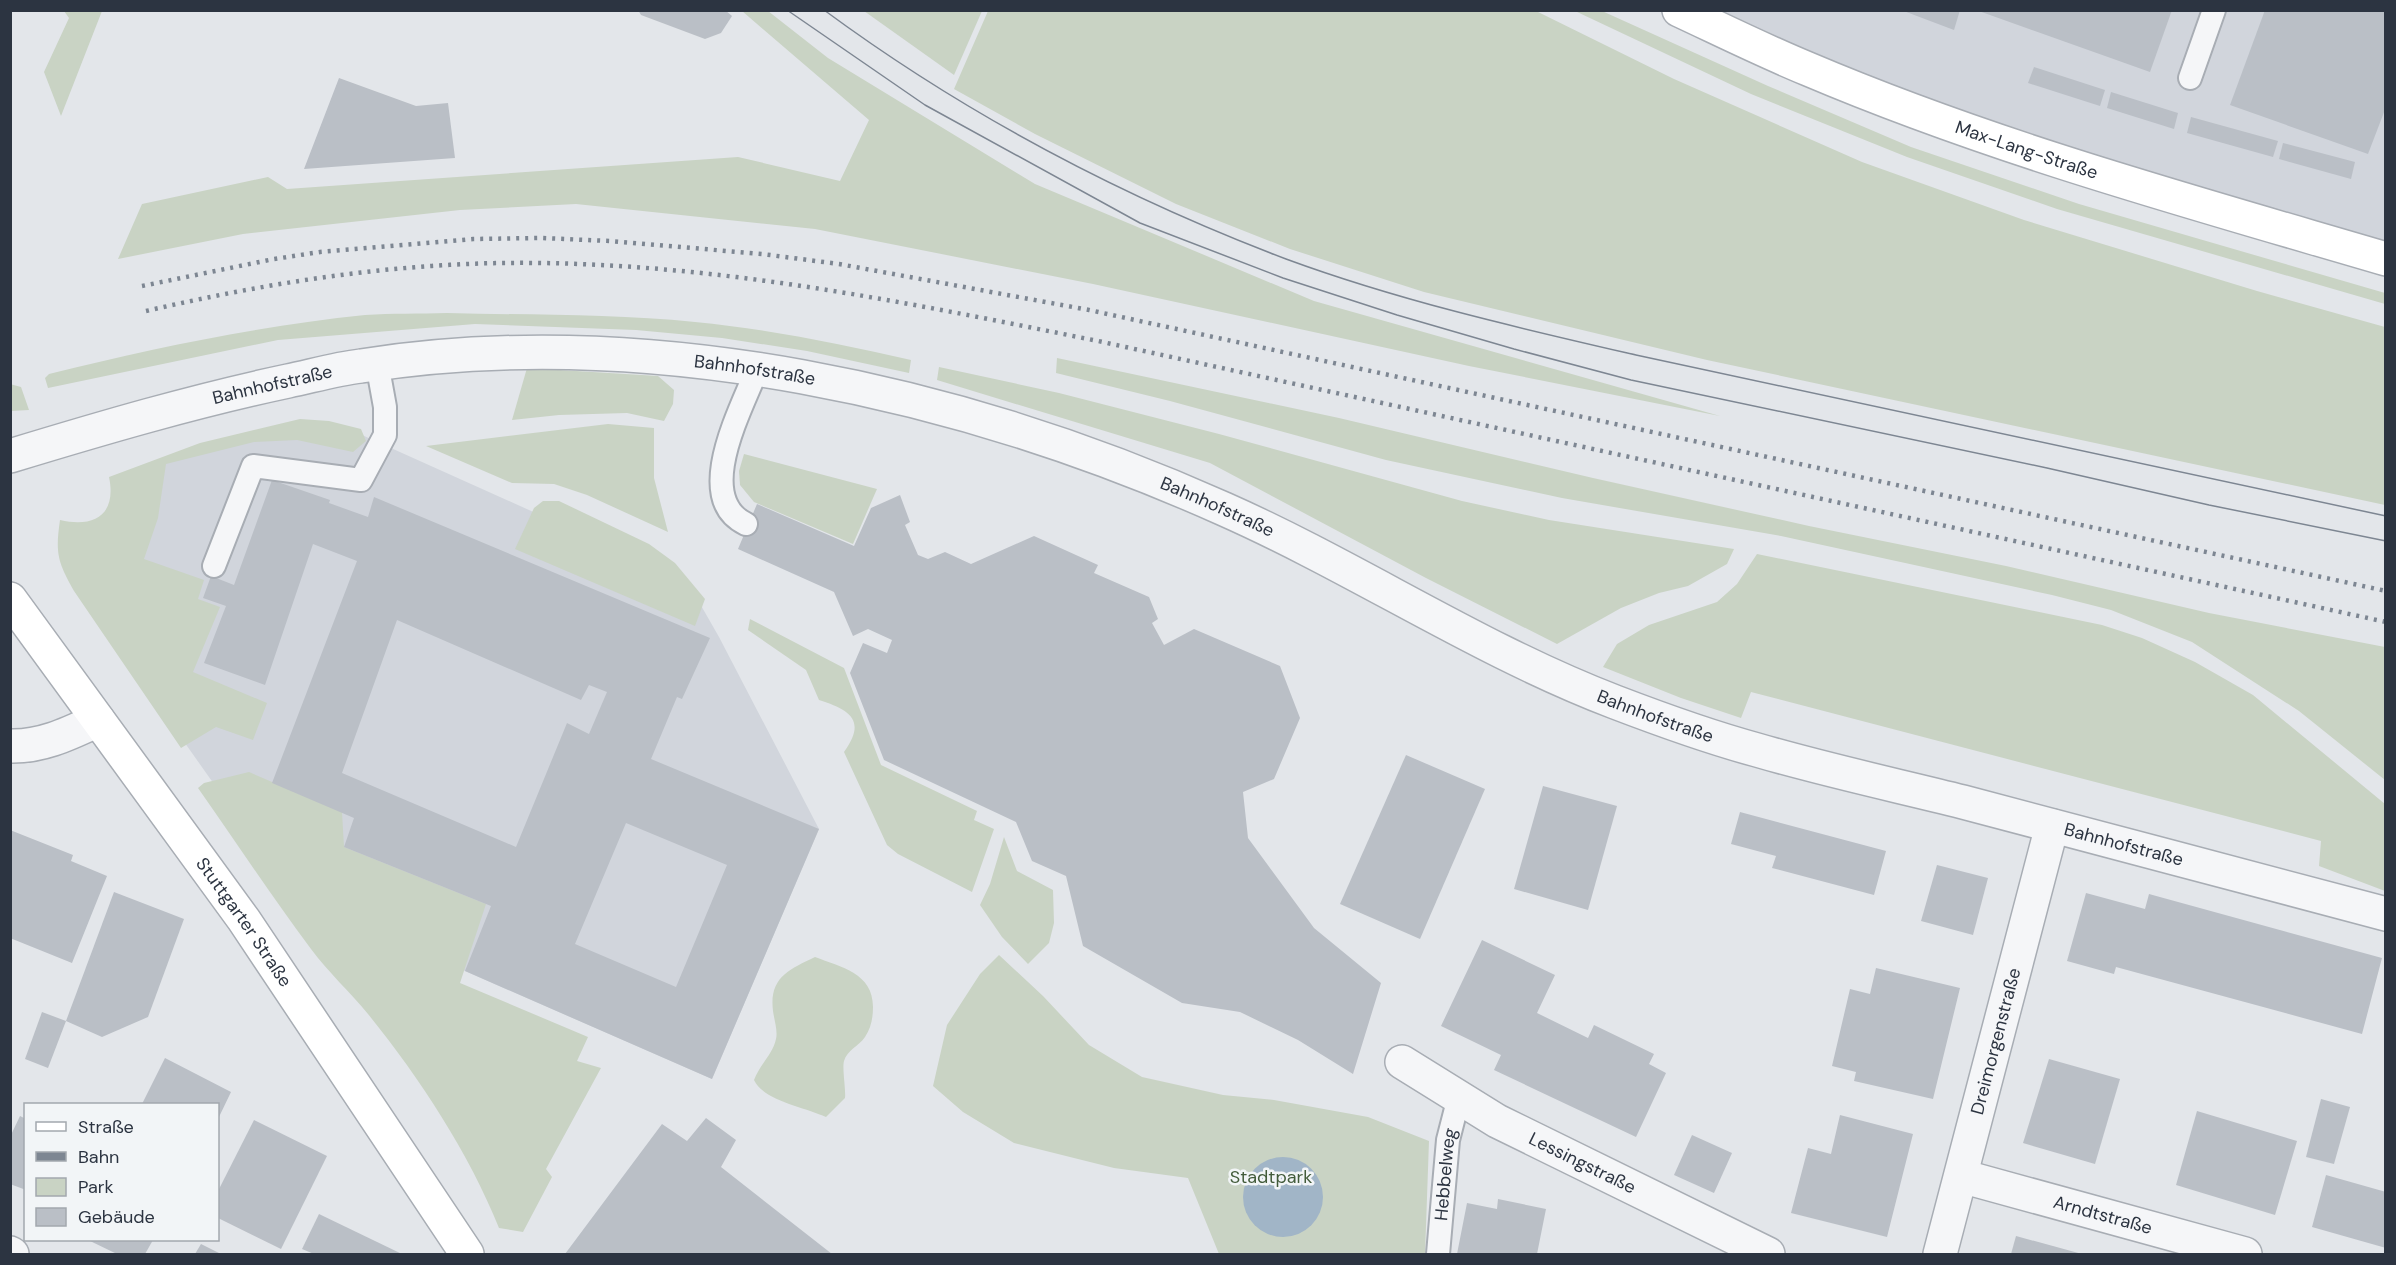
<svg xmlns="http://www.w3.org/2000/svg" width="2396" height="1265" font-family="'DM Sans',sans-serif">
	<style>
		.built { fill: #d1d5dc }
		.green { fill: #c9d3c4 }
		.water { fill: #a1b5c7 }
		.building { fill: #babfc6; fill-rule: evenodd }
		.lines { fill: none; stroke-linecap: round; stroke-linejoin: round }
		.service-casing { stroke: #a8adb4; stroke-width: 26 }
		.minor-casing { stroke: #a8adb4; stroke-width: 36 }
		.tertiary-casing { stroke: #a8adb4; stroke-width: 36 }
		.secondary-casing { stroke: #a8adb4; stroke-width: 36 }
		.service { stroke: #f5f6f8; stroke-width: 22 }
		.minor { stroke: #f5f6f8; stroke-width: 33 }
		.tertiary { stroke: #f5f6f8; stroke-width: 33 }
		.secondary { stroke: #fff; stroke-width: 33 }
		.tram { stroke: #7d8692; stroke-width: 1.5 }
		.rail { stroke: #7d8692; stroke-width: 4.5; stroke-dasharray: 3 6; stroke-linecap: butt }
		.labels { text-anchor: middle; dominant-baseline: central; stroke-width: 5; stroke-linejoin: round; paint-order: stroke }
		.street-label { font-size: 18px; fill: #2c3441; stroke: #f2f5f7 }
		.park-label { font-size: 18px; fill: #425b3a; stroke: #f2f5f7 }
	</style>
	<rect width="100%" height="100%" fill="#e3e6ea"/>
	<g class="built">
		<path d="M1679,11h706v248l-207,-61z"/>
		<path d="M284,428l78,7 325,146 32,56 100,192 -107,250 -247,-108 -174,-78 -215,-304 13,-62 14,-10 9,-18 1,-20z"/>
	</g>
	<g class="green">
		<path d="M64,11h38l-41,105 -17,-44 25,-54z"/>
		<path d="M742,11h26l60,47 207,126 279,117 406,115 -251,-50 -376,-82 -278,-55 -239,-25 -116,6 -217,24 -125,25 24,-55 126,-27 19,12 451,-32 102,24 29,-61z"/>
		<path d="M864,11h118l-28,64z"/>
		<path d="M988,11h548l138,68 188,83 162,58 233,71 128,36v178l-678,-145 -283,-68 -134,-43 -114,-45 -141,-70 -81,-45z"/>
		<path d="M1575,11h27l166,75 143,61 168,57 306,89v11l-328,-95 -150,-52 -156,-63z"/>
		<path d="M447,313c83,2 166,1 248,9 73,7 145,22 216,38l-2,13 -102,-22 -85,-13 -86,-8 -161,-6 -197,16 -230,48 -3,-10 4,-4c103,-26 210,-48 316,-59 27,-2 55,-1 82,-2z"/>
		<path d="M1057,358l282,60 254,60 216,48 197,40 203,47 176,34v133l-86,-69 -107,-69 -81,-32 -59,-15 -271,-59 -219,-38 -176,-38 -216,-59 -114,-28z"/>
		<path d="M939,367l120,26 160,41 243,67 87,19 185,29 -7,15 -39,22 -29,7 -38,15 -64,36 -131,-66 -216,-115 -273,-83z"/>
		<path d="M527,368l131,8 16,14 -1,14 -9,17 -37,-8 -68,2 -47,5z"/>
		<path d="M10,384l11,3 8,23 -18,1z"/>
		<path d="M300,419l29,2 32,8 5,12 -13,11 -56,-12 -43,2 -88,22 -8,54 -14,41 60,21 -6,19 22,8 -27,65 74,31 -14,37 -37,-13 -35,21 -107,-157c-16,-29 -19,-37 -14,-71 34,8 57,-5 49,-43l91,-34z"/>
		<path d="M608,424l46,4v50l14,54 -81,-37 -33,-11 -42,-1 -86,-37z"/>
		<path d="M744,454l133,35 -24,55 -99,-42 -14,-17 -1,-14z"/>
		<path d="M543,501h16l90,43 26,19 30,36 -10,27 -180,-77 19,-41z"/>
		<path d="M1757,554l345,71 40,13 53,24 58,33 132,109v87l-66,-25 2,-25 -570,-149 -10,26 -60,-20 -78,-31 14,-23 32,-19 68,-23 20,-18z"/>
		<path d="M750,619l94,49 37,97 96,46 -3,9 20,9 -22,63 -74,-38 -11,-9 -43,-93c23,-32 6,-42 -25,-52l-13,-30 -58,-40z"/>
		<path d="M249,772l93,40 2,35 142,57 -26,79 128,54 -11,24 24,7 -55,101 6,8 -29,55 -24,-4c-30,-75 -80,-151 -131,-214 -18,-22 -40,-42 -57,-65 -39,-52 -75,-107 -113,-161l6,-5z"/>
		<path d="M1004,837l13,34 36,19 1,33 -5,20 -21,21 -26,-27 -22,-32 10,-21z"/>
		<path d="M999,955l44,41 46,49 53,32 81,18 51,5 94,17 61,24 -4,113h-206l-31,-76 -74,-10 -100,-25 -51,-31 -30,-26 14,-61 33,-51z"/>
		<path d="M815,957c26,10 58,16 58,50 0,11 -2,21 -8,30 -6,9 -18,13 -21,24 -2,8 2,28 1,37l-19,19c-21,-10 -62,-16 -72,-37 6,-16 19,-26 22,-41 2,-8 -2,-20 -3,-28 -4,-33 15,-41 42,-54z"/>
	</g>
	<circle class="water" cx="1283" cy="1197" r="40"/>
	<g class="building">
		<path d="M638,10h87l7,6 -11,17 -16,6 -64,-24z"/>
		<path d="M1901,10h59l-6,20z"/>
		<path d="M1976,10h196l-22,62z"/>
		<path d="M2265,10h121v97l-18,47 -138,-49z"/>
		<path d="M2034,67l71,23 -5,16 -72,-23z"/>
		<path d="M339,78l77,28 32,-3 7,55 -151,11z"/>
		<path d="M2111,92l67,21 -4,16 -67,-21z"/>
		<path d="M2191,117l87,24 -5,16 -86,-24z"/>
		<path d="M2283,143l72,19 -4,17 -72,-20z"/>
		<path d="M272,480l58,20 -1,3 39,14 6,-20 336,141 -28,61 -5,-2 -26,62 168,70 -107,250 -247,-108 26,-65 -147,-59 10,-29 -82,-35 85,-222 -44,-17 -48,141 -61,-22 22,-57 -23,-8 8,-22 23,9zM397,620l184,80 8,-15 18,7 -18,42 -22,-11 -51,124 -174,-74zM626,823l101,42 -51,122 -101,-43z"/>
		<path d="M900,495l10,27 -5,3 13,30 10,4 17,-7 26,12 63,-28 64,29 -4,8 55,24 9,22 -6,4 12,22 30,-16 86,37 20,52 -26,61 -31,13 5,46 66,90 67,55 -28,91 -55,-34 -58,-28 -58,-9 -99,-57 -17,-70 -34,-15 -16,-39 -132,-62 -34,-87 13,-30 24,10 5,-13 -24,-11 -15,7 -19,-44 -96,-43 19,-45 97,42 17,-38z"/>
		<path d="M1406,755l79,34 -65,150 -80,-35z"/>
		<path d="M1543,786l74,20 -29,104 -74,-21z"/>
		<path d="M1740,812l146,39 -12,44 -102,-27 4,-12 -45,-12z"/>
		<path d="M10,830l63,25 -2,6 36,15 -35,87 -62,-25z"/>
		<path d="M1937,865l51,13 -15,57 -52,-14z"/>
		<path d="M114,892l70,27 -36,98 -46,20 -36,-16z"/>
		<path d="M2086,893l59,16 4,-15 233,64 -20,76 -246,-67 -2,7 -47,-13z"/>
		<path d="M1482,940l73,35 -18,38 51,25 6,-13 60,29 -5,10 17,9 -30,64 -142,-67 7,-15 -60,-29z"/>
		<path d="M1876,968l84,20 -27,111 -79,-18 2,-9 -24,-6 18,-77 20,5z"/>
		<path d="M42,1012l24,9 -18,47 -23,-9z"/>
		<path d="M165,1058l66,34 -13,27v-15h-76z"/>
		<path d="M2049,1059l71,20 -25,85 -72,-21z"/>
		<path d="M2321,1099l29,8 -16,57 -28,-7z"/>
		<path d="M2197,1111l100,30 -22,74 -99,-30z"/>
		<path d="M1840,1115l73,19 -26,103 -96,-24 17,-65 23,6z"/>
		<path d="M20,1116l6,3v71l-16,-6v-47z"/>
		<path d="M706,1118l30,22 -15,27 111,87h-267l97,-130 25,17z"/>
		<path d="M254,1120l73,36 -46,93 -63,-31v-27z"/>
		<path d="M1692,1135l40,18 -18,40 -40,-18z"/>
		<path d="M2326,1175l60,17v56l-74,-21z"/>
		<path d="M1498,1199l48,10 -9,45h-80l10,-51 30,6z"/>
		<path d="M319,1214l83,40h-88l-12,-5z"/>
		<path d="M2016,1236l66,18h-71z"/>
		<path d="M88,1240h65l-8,14h-28z"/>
		<path d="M201,1244l20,10h-26z"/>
	</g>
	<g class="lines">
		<defs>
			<g id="service">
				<path d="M2190,78l24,-68"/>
				<path d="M746,524c-54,-26 -4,-116 11,-155"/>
				<path d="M214,566l39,-100 108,14 24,-45v-28l-8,-44"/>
				<path id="s1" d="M1438,1254l10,-114 11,-43"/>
			</g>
			<g id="minor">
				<path d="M10,746c32,1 60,-13 88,-26"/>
				<path id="s2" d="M1402,1062l95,59 271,133"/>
				<path id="s3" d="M1961,1176l284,78"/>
				<path d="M10,1253l2,1"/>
				<path id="s4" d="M1940,1254l112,-428"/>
			</g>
			<g id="tertiary">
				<path id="s5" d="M10,456c92,-28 184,-55 278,-75 24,-5 48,-12 73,-15 286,-45 602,26 863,143 133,59 255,141 391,193 47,18 94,35 142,48 68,20 138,35 206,52 141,37 282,75 423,112"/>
			</g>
			<g id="secondary">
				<path id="s6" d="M1679,10c43,20 85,41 129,59 186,79 384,133 578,190"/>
				<path id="s7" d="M10,599l234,321 223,334"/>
			</g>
		</defs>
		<use href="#service" class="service-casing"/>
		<use href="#minor" class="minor-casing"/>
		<use href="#tertiary" class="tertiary-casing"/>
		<use href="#secondary" class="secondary-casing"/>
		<use href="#service" class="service"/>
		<use href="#minor" class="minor"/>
		<use href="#tertiary" class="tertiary"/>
		<use href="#secondary" class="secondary"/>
		<g class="tram">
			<path d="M787,10l138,95 215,118 143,55 114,37 117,34 117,31 416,88 162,37 177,36"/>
			<path d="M824,10c141,104 299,187 462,249 114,42 233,69 350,96l750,161"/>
		</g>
		<g class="rail">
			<path d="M142,286l132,-27 46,-7 153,-13 69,-1 68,3 152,13 77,10 250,46 1297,281"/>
			<path d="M146,311c129,-30 260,-50 392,-48 190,2 376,41 560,78l1288,281"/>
		</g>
	</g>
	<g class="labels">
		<g class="street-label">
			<text stroke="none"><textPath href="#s6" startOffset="375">Max-Lang-Straße</textPath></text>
			<text stroke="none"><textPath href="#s5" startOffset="758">Bahnhofstraße</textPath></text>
			<text stroke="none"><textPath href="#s5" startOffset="272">Bahnhofstraße</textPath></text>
			<text stroke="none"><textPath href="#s5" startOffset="1242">Bahnhofstraße</textPath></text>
			<text stroke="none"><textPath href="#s5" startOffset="1728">Bahnhofstraße</textPath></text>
			<text stroke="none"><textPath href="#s5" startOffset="2214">Bahnhofstraße</textPath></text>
			<text stroke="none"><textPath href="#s7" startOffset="399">Stuttgarter Straße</textPath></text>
			<text stroke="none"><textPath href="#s4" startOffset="220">Dreimorgenstraße</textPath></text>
			<text stroke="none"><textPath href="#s2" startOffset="207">Lessingstraße</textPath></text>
			<text stroke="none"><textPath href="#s1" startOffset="80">Hebbelweg</textPath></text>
			<text stroke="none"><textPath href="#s3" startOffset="147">Arndtstraße</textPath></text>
		</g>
		<g class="park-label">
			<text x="1271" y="1177">Stadtpark</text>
		</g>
	</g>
	<rect width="2396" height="1265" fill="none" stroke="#2c3441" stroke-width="24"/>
	<rect x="24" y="1103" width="195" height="138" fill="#f2f5f7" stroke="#a3a8ae" stroke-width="1.5"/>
	<rect x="36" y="1122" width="30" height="9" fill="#ffffff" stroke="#a3a8ae" stroke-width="1.5"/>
	<text x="78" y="1133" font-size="18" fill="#2c3441">Straße</text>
	<rect x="36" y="1152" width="30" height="9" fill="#7d8692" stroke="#a3a8ae" stroke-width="1.5"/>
	<text x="78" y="1163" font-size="18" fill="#2c3441">Bahn</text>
	<rect x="36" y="1178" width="30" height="18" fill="#c9d3c4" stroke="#a3a8ae" stroke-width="1.5"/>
	<text x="78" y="1193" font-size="18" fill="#2c3441">Park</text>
	<rect x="36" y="1208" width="30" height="18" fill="#babfc6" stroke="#a3a8ae" stroke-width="1.5"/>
	<text x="78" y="1223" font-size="18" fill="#2c3441">Gebäude</text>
</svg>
